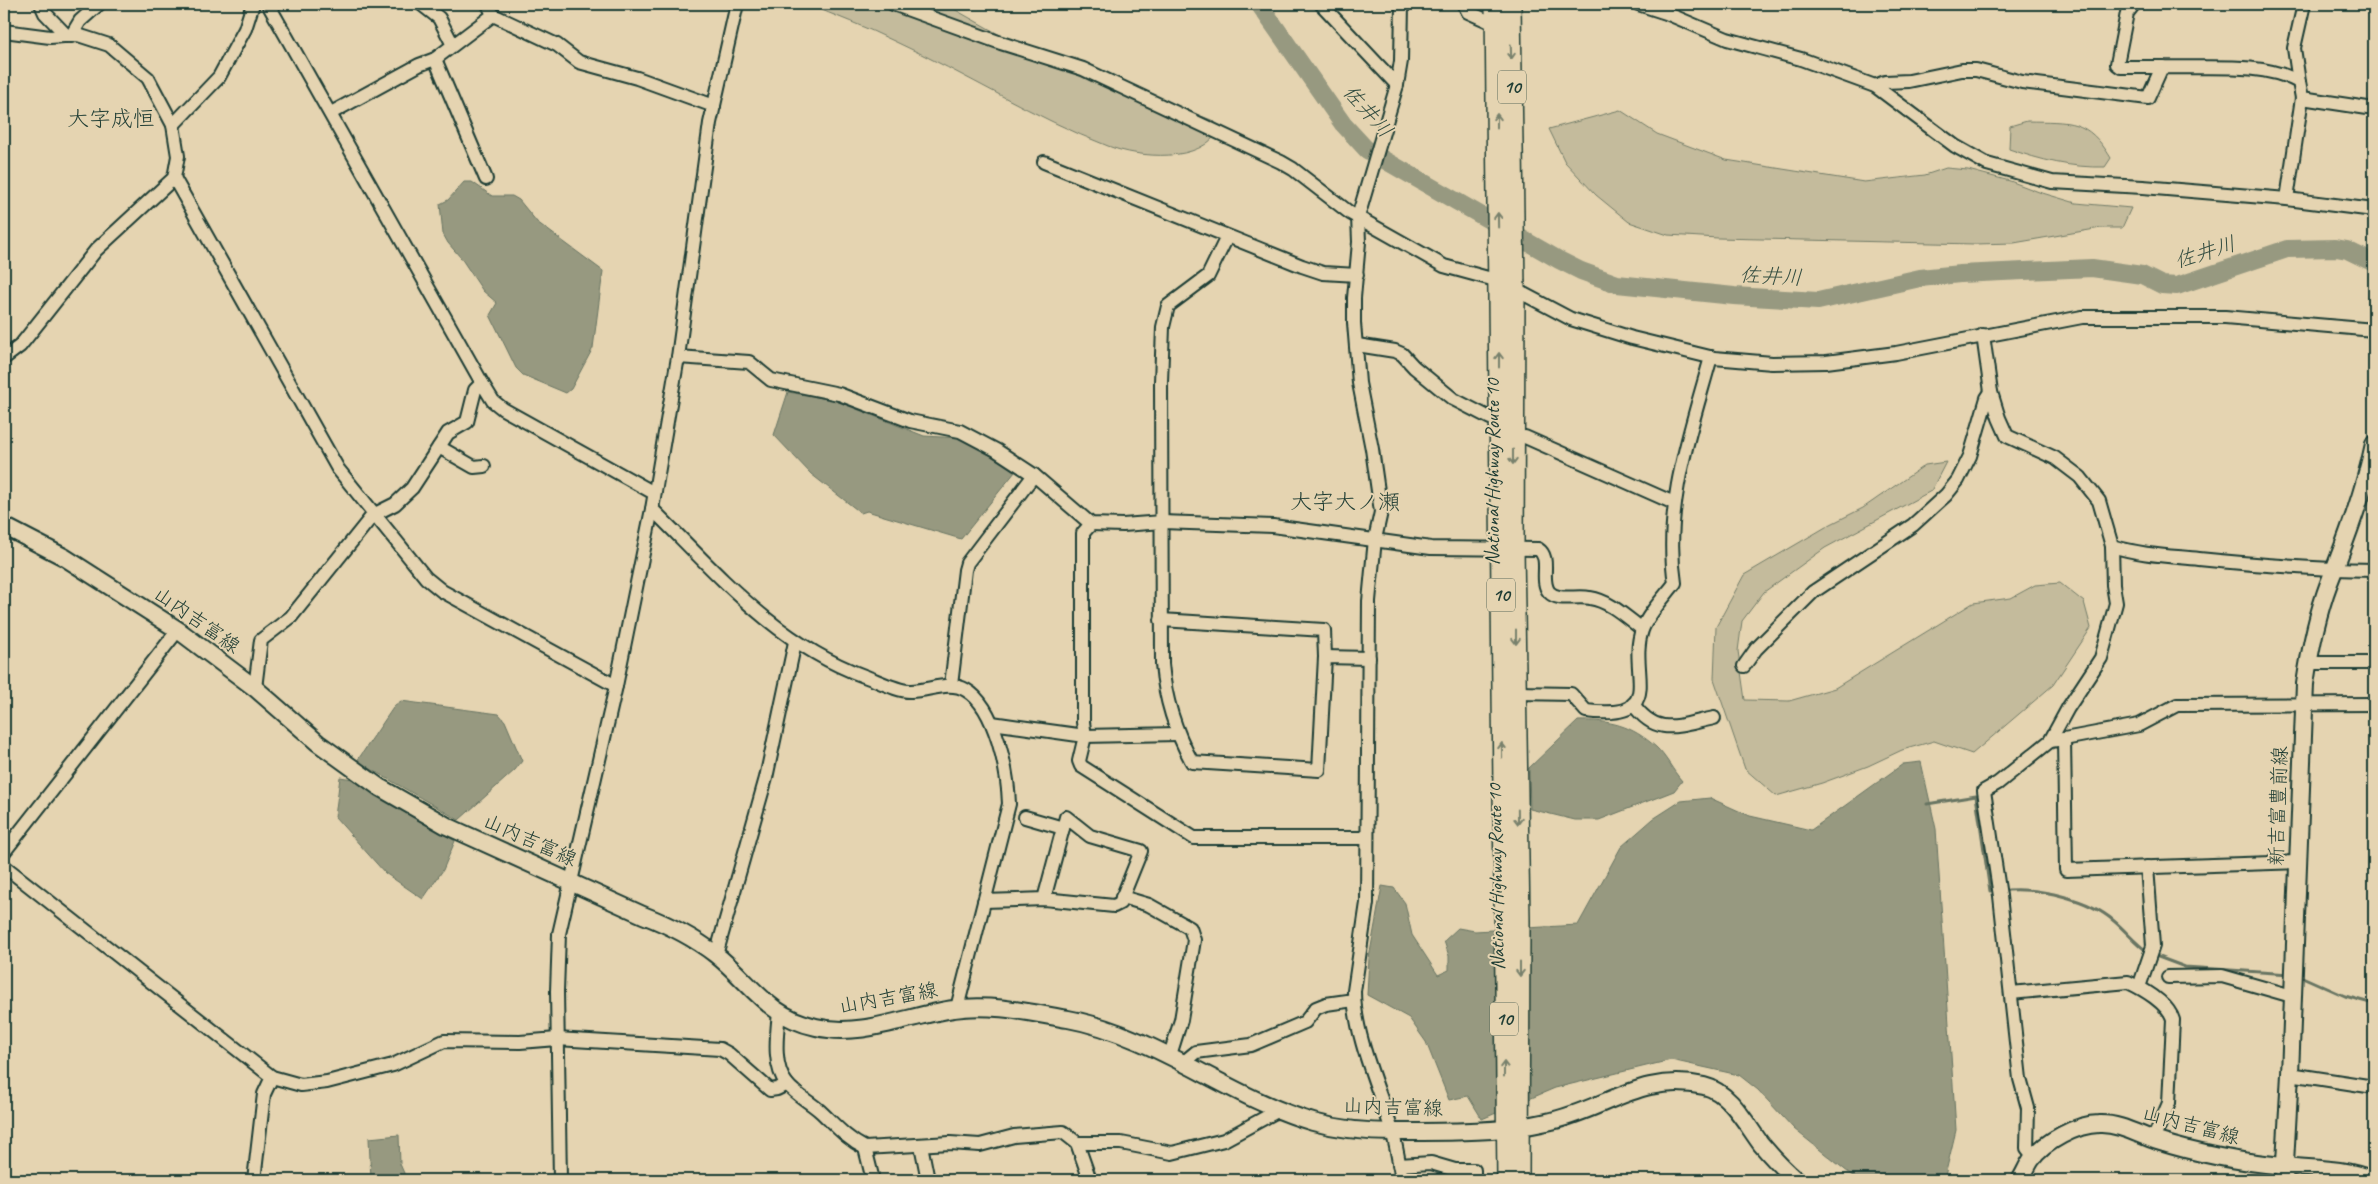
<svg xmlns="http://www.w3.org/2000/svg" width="2378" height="1184" font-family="Caveat,'Klee One',sans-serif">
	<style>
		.green { fill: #c4bb9c; stroke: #727c68 }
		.water { fill: #979980; stroke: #677462 }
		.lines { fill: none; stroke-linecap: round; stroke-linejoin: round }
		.stream { stroke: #677462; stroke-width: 3 }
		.river { stroke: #979980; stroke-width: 18 }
		.minor-casing { stroke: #1f3d34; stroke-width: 16 }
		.major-casing { stroke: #1f3d34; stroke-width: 20 }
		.highway-casing { stroke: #1f3d34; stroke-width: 22 }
		.minor { stroke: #e5d4b1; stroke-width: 12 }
		.major { stroke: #e5d4b1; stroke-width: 16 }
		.highway { stroke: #e5d4b1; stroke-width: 19 }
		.oneway { stroke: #78816c }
		.labels { text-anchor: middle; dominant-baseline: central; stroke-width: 4; stroke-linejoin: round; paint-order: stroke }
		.shield { fill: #e5d4b1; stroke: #5a6a5a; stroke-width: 1 }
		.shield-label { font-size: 19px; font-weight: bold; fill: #1f3d34 }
		.street-label { font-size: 20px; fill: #1f3d34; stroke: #e5d4b1 }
		.water-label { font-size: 21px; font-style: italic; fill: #314b3f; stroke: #e5d4b1 }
		.quarter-label { font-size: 22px; fill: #1f3d34; stroke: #e5d4b1 }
	</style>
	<rect width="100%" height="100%" fill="#e5d4b1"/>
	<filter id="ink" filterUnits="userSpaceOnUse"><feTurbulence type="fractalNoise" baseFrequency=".02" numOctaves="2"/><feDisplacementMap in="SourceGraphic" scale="10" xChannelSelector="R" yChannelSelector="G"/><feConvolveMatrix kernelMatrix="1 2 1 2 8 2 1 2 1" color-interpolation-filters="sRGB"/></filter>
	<g filter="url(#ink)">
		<g class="green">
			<path d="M807,4h138l71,40 76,38 91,27 31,12 5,8c-17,35 -80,29 -111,17 -73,-28 -142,-72 -214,-105 -28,-14 -58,-25 -87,-37z"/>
			<path d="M1620,110l37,24 69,26 138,22 61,-7 21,-7 22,2 42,11 29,11 37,11 55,5 -9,20h-21l-87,15 -39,1 -257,-6 -50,-3 -39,-13 -33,-27 -31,-33 -16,-33z"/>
			<path d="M2027,121c43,1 60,-3 84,37l-6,9c-34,1 -64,-7 -96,-18l1,-23z"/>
			<path d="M1946,462l-15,29 -106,57 -61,44 -22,29 -4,30 7,49 44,1 46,-13 138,-85 38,-5 24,-13 25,-2 24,19 7,26 -38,57 -81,69 -38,-13 -32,9 -34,16 -46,17 -46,13 -31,-27 -31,-90 2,-52 28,-52 87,-51 32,-16 62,-43z"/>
		</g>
		<g class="water">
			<path d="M464,182h8l20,14h20l7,4 18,22 66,49 -10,77 -22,41 -5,4 -43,-18 -7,-7 -26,-53 7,-12 -14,-12 -22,-33 -13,-15 -5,-9 -3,-30 8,-4z"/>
			<path d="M788,392l46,8 90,36 36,2 52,30 3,4 -54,67 -94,-28 -6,2 -50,-39 -37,-39z"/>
			<path d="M401,701l98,13 6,7 17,40 -7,9 -56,50 -102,-59 38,-56z"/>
			<path d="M1578,721c32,-1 53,4 78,26 10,9 17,24 26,34l-8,10 -75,29h-24l-45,-11 -1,-41z"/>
			<path d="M1921,762l15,67 20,301 -12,50h-80l-10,-3 -60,-48 -36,-39 -19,-15 -68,-15 -116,28 -73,31 -14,-23 -19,4 -23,-58 -17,-24 -42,-23 2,-37 13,-72 12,2 11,15 7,32 26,40 11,-5v-14l-5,-15 14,-13 17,3 103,-6 43,-78 32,-28 28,-18 29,-3 40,18 61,14 92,-66z"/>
			<path d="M340,777l13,2 102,62 -12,29 -20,29 -38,-26 -50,-56z"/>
			<path d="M399,1135l1,29 7,16h-36l-2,-42z"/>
		</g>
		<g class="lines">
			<g class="stream">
				<path d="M1927,804l49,-8 14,95"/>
				<path d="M2008,890c32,-2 81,9 106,31 12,10 21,22 34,31"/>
				<path d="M2153,955l32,12 105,7"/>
				<path d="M2298,975l47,21 29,8"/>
			</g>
			<path class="river" d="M1259,4l84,120 24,26 192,110 22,11 36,13 117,12 84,5 102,-23 40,-4 132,-6 50,7 20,10 15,1 110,-37 49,-1 11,2 27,13"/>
			<defs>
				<g id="minor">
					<path d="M41,4l4,9 22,23"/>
					<path d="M268,4l214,379"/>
					<path d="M421,4l18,14 14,27"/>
					<path d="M893,4l108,39 82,26 198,93 12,7 57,44 94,53 55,15 72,38 61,19 82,20 58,5 54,-1 70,-9 186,-36h143l149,13"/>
					<path d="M1321,4l76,81"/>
					<path d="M1402,4l-1,57 -4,24 -39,132 1,25 -5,56v25l5,60 13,66 9,63 -6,27 -6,62 -2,302 -13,88c0,44 25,98 38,140 5,16 7,33 10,49"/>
					<path d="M1464,4l4,8 29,13"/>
					<path d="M1638,4l28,9 61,26 74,20 74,27 80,60 32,18 65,18 91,5 144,12 87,11"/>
					<path d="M493,15l64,30 22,17 58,16 77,28"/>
					<path d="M4,31l46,6 28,-2 31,10 39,33 25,47 5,31 -4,22 -78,72 -76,96 -16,12"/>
					<path d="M71,36l9,-15 19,-17"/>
					<path d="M435,59l51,120"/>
					<path d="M2162,67c41,2 100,-6 137,15l3,16 72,11"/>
					<path d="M2299,82l-5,-34 10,-44"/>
					<path d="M1875,86l10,-4 24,-1 53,-11h14l46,12 126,16 14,-31h-41l-4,-3 10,-51 7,-9"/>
					<path d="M331,113l88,-48 16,-6 58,-44 -5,-11"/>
					<path d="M173,125l46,-48 26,-48 8,-25"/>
					<path d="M1044,162l258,104 21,7 34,2"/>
					<path d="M174,178l164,291 88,109 16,13 174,95"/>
					<path d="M2287,199l15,-101"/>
					<path d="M1227,237l-19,39 -40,30 -5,21 -2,55 1,282c3,35 13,67 30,98l127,8 6,-113 44,1"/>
					<path d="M1983,335l8,57 8,26 8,18 48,22 25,19 19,24 13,45c28,9 58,10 87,13 58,6 116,10 175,11"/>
					<path d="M1357,345l38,6 7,3 12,13 39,32 37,19"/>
					<path d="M678,357l71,5 22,18 68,14 71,27 50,10 36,19 38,25 57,49 32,1 39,-3 111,4 158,22 107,1c14,9 1,31 11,43 9,10 28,3 41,6 20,3 36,19 52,31"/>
					<path d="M1525,437l149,66"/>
					<path d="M439,447l35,20 10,-1"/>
					<path d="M652,509c65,64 124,135 212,167 12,4 35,16 47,15 18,0 38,-11 55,-1 30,17 42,83 43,114l-52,204"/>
					<path d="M1091,524l-8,9v189l2,14 -6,25 2,5 113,72h173"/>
					<path d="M1161,620l163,10 1,27"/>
					<path d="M2308,663h66"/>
					<path d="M1744,666l12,-17 57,-57 100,-67 33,-30 12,-15 12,-24 17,-58 4,-6"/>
					<path d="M951,685l14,-115 2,-7 67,-88"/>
					<path d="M255,688l6,-48 30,-23 82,-102 22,-11 17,-16 36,-55 19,-11 8,-32 7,-7 11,18 10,8 151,84"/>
					<path d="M1516,693l55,1 15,17c83,10 41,-39 56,-81 5,-15 24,-35 33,-47 -12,-76 16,-153 36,-226"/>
					<path d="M1633,704c24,34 46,21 81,14"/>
					<path d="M992,723l93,13 92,-2"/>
					<path d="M2064,739l75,-14 38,-20 197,-1"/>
					<path d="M2050,741l14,-2 2,131 232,-8"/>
					<path d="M1025,817l38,11"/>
					<path d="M4,852l174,-222"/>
					<path d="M4,866l268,211 29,8 26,-3 66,-17 51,-24 76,1 37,-3 163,10 9,5 41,36 7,-1 10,-5"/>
					<path d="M1122,897l27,8 41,23 4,12 -13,80 -11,35"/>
					<path d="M984,901l60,-2 70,7 6,-3 21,-52 -51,-15 -24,-19 -22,82"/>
					<path d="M716,955l50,-177 29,-136"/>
					<path d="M2168,977l54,-1 70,20"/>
					<path d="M2139,987l14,-41 -6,-79"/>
					<path d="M2011,993l117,-11c15,7 40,21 45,38l-4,83 -16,37"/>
					<path d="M779,1012c-2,22 -7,54 8,72 9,11 23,18 33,27 15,14 27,28 45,37l85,-5 30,2 34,-9 49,-4 14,11 13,37"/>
					<path d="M1184,1062l12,-10 55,-7 54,-23 11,-14 10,-4 28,-4"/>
					<path d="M2290,1074l84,13"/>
					<path d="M1077,1143h44l51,10 52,-13 57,-31"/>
					<path d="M921,1145l7,35"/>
					<path d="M865,1148l8,32"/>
					<path d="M2034,1157l-7,-9 1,-40 -8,-29 -20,-183 -16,-105 14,-8 52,-42 18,-33 33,-50 15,-55 -3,-18 -1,-39"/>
					<path d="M1399,1165l32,-2 24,7h19v10"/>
					<path d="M254,1180l10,-86 8,-17"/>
					<path d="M560,1180l-3,-189 2,-57 57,-248 36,-177 26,-152 32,-234 27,-119"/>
				</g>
				<g id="major">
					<path d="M4,526l60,31 114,73 77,58 63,55 61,44 68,39 196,89c26,10 50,22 72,39 36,28 51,62 101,73 46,11 93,-12 138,-18 36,-6 78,4 114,10 88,16 160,78 245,103 25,7 55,10 82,10 48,0 104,1 152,-10 58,-12 94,-50 157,-36 26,6 42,38 57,58 11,13 22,25 35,36"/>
					<path d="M2020,1180c4,-6 7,-14 11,-20 13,-18 46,-36 68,-36 20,-1 40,11 58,17 41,13 84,21 126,25 31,3 61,2 90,14"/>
					<path d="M2284,1180l6,-106 15,-390c5,-34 12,-69 24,-101 18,-46 35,-91 45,-139"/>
				</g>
				<g id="highway">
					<path d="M1495,4l12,1176"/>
					<path d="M1511,4l4,286 -1,259 6,372 -1,259"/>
				</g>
			</defs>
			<use href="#minor" class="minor-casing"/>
			<use href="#major" class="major-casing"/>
			<use href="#highway" class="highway-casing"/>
			<use href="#minor" class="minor"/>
			<use href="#major" class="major"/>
			<use href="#highway" class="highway"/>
		</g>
		<defs><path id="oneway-shaft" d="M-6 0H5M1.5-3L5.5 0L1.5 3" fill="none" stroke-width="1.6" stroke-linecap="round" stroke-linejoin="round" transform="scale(1.25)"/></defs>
		<g class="oneway">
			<use href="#oneway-shaft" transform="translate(1511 52) rotate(88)"/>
			<use href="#oneway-shaft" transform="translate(1497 121) rotate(-90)"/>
			<use href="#oneway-shaft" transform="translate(1498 220) rotate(-91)"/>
			<use href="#oneway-shaft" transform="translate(1499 360) rotate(-90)"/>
			<use href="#oneway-shaft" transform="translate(1513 457) rotate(90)"/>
			<use href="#oneway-shaft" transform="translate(1516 637) rotate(90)"/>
			<use href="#oneway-shaft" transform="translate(1502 750) rotate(-91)"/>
			<use href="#oneway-shaft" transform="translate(1518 817) rotate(89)"/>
			<use href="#oneway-shaft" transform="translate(1520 969) rotate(90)"/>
			<use href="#oneway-shaft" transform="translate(1504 1069) rotate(-90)"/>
		</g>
	</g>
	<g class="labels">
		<g class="shield">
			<rect x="1498" y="70.5" width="28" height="33" rx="4"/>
			<rect x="1487" y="578.5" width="28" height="33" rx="4"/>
			<rect x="1490" y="1002.5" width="28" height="33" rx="4"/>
		</g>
		<g class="shield-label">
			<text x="1512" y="87">10</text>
			<text x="1501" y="595">10</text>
			<text x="1504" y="1019">10</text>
		</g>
		<g class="street-label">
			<text transform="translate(1492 472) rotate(-90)">National Highway Route 10</text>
			<text transform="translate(197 620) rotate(35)">山内吉富線</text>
			<text transform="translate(2278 806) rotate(-88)">新吉富豊前線</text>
			<text transform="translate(530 840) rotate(24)">山内吉富線</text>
			<text transform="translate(1496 877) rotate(-91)">National Highway Route 10</text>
			<text transform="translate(888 998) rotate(-10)">山内吉富線</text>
			<text transform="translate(1393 1107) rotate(2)">山内吉富線</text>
			<text transform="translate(2191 1125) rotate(15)">山内吉富線</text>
		</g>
		<g class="water-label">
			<text transform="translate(1368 111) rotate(48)">佐井川</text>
			<text transform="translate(2205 252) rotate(-17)">佐井川</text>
			<text transform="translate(1771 276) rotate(3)">佐井川</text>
		</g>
		<g class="quarter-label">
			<text x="111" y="119">大字成恒</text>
			<text x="1345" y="502">大字大ノ瀬</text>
		</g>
	</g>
	<rect width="2378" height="1184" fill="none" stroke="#e5d4b1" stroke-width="20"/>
	<rect x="10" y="10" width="2358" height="1164" fill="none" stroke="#1f3d34" stroke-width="2" filter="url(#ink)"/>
</svg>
